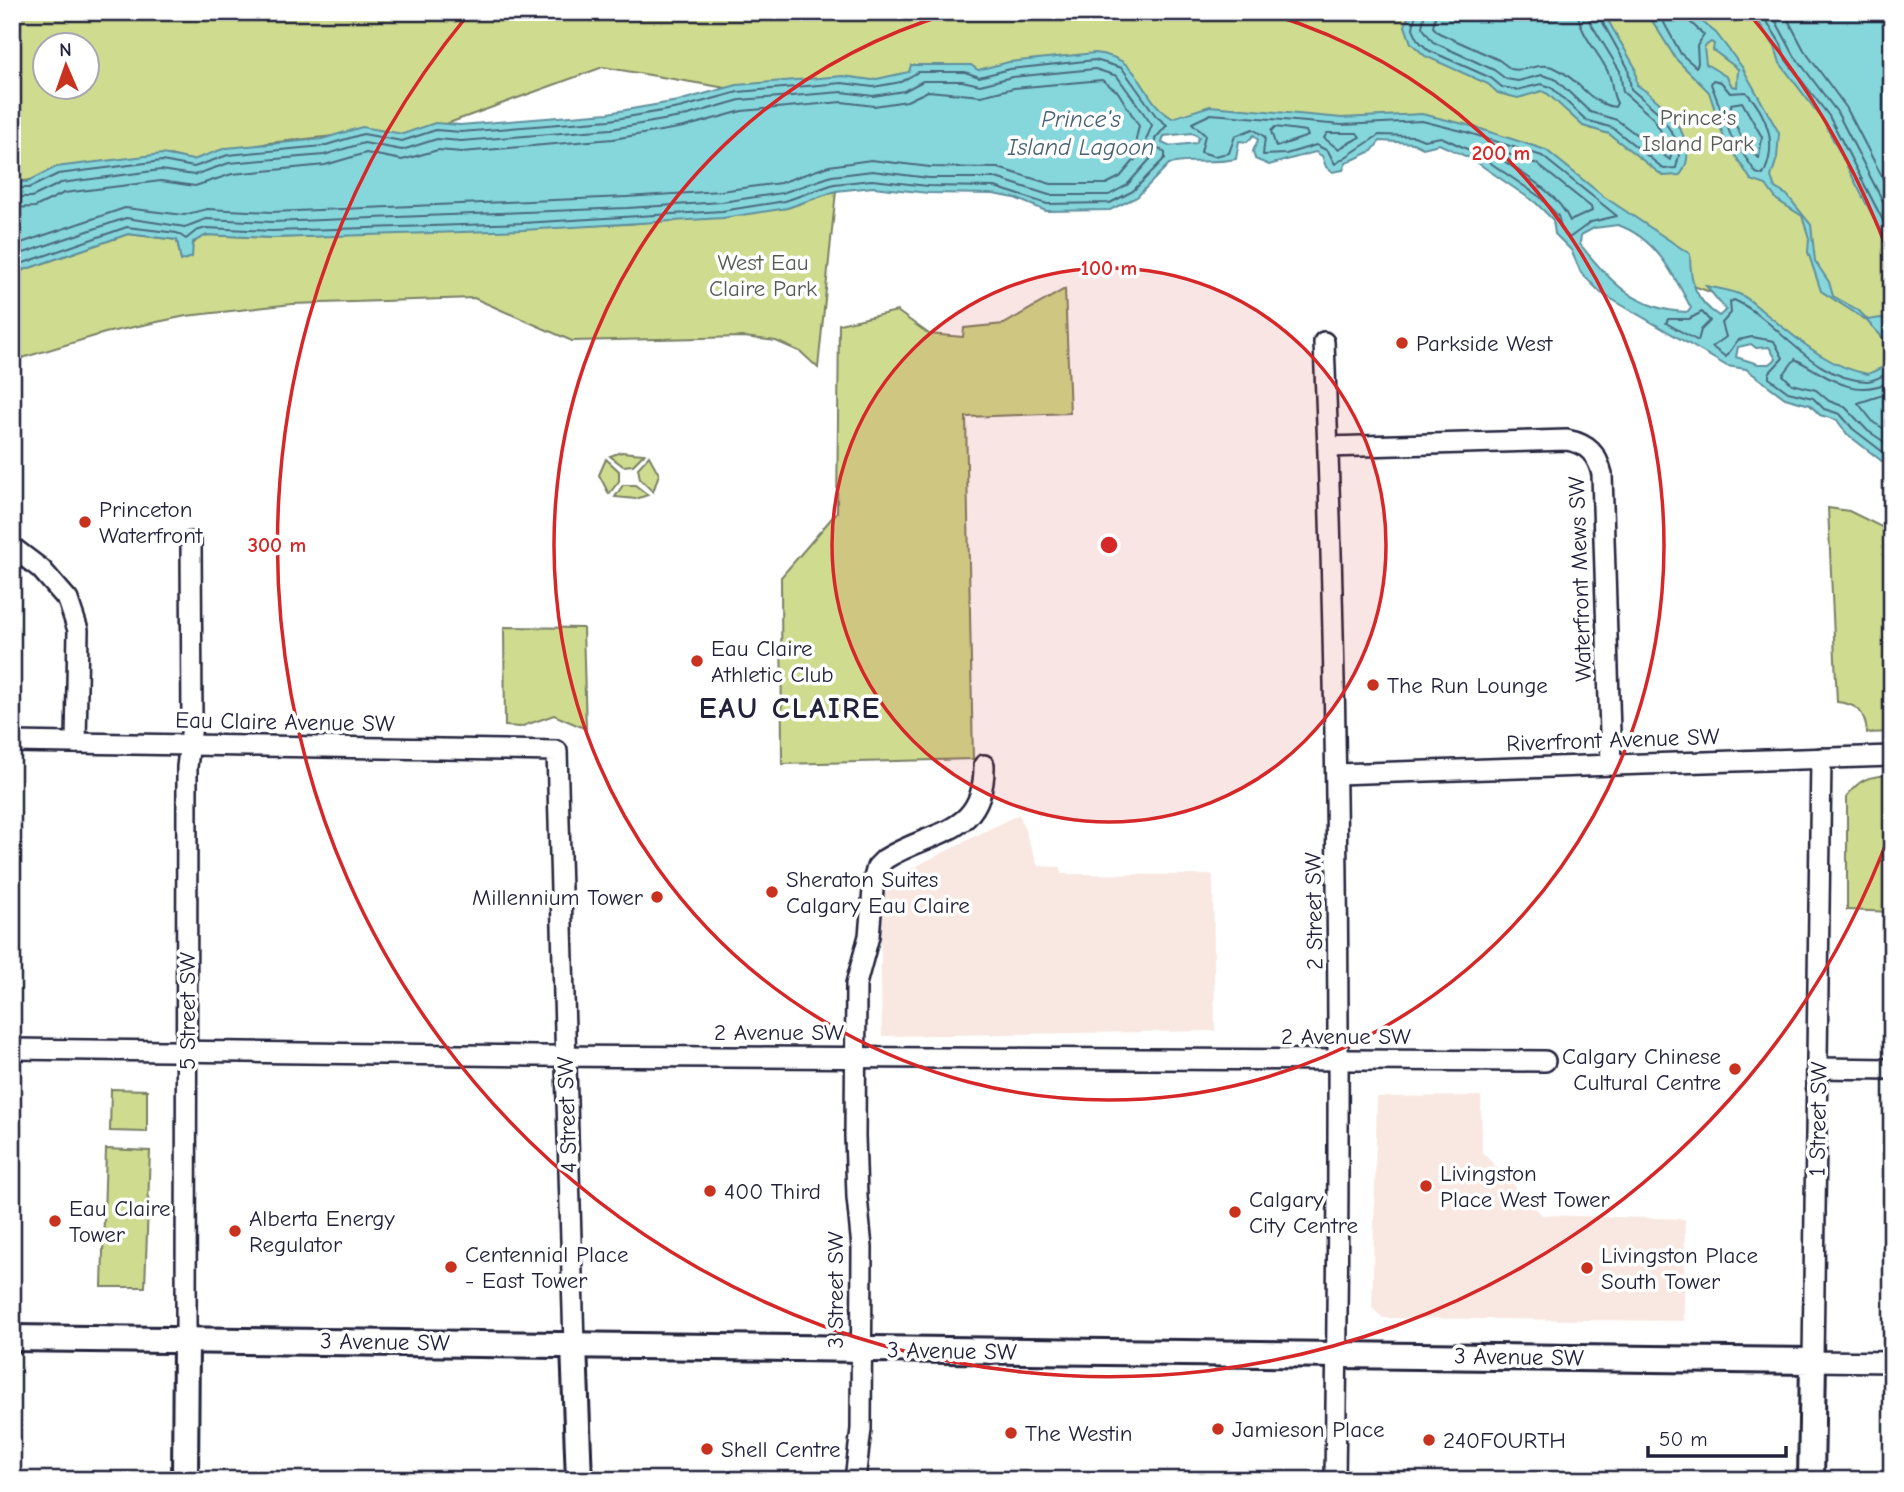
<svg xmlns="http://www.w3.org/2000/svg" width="1904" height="1492" font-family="'Comic Neue',sans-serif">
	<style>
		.built { fill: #f8e8e1 }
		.green { fill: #cfdc8f; stroke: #787f65; stroke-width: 2; fill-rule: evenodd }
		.water { fill: #86d7dc; stroke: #5e8f9c; stroke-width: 2; fill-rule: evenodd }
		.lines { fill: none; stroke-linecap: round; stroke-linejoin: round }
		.shore { stroke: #4a6a7b; stroke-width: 2 }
		.minor-casing { stroke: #22223b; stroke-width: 24 }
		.tertiary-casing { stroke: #22223b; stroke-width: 30 }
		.minor { stroke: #fff; stroke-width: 19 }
		.tertiary { stroke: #fff; stroke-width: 24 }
		.ring { fill: none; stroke: #d62828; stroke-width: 3.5 }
		.poi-dot { fill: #c8321e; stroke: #fff; stroke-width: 2.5 }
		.labels { text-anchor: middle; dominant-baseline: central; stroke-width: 7; stroke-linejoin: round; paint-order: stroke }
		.park-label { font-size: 23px; fill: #565a54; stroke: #fff }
		.poi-label { font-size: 23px; fill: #22223b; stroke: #fff; text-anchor: start }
		.street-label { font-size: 23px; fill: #22223b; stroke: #fff }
		.water-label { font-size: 24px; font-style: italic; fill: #456173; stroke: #fff }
		.district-label { font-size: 30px; font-weight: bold; letter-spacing: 2px; fill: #22223b; stroke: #fff }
		.centre { fill: #d62828; stroke: #fff; stroke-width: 3.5 }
		.ring-label { font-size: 21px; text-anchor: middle; font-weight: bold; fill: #d62828; stroke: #fff; stroke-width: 7; stroke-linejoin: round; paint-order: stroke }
	</style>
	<rect width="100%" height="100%" fill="#fff"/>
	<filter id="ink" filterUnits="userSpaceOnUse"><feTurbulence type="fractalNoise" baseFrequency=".0143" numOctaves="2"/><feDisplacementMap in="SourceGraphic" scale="14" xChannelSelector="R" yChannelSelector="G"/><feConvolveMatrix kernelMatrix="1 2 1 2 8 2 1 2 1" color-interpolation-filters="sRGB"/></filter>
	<g filter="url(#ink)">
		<g class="built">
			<path d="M1019,814l19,52 23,1v7l152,1 2,156 -333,5 -2,-113 3,-40z"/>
			<path d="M1481,1096l1,56 60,63 143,4 -1,102 -301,-3 -11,-10 5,-211z"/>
		</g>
		<g class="green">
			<path d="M12,12h1750l130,225v133l-23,9 -31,-7 -89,-66 -64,-23 -26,-40 -192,-113 -275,-3 -437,-34 -152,-26 -201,73 -40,-7 -94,10 -74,18 -24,-6 -117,14c-13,10 -24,13 -41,12zM46,46h42v42h-42z"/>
			<path d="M836,191l-18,177 -17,-16 -25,-11 -32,-4 -172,4 -98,-43 -182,6 -106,12 -81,17 -93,28v-87l116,-40 49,6 4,20 18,-23 8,-2 65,3 356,-14 159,-16z"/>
			<path d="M1065,289l5,124 -104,4 7,342 -191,5 -1,-187 56,-65 2,-188 58,-13 32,23 34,3 1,-9 40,-4z"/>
			<path d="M621,452l23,2 -11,11 -10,1 -13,-10z"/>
			<path d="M649,456l10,18 -6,18 -13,-13 -2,-11z"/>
			<path d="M606,459l13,12v10l-10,13 -10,-19z"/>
			<path d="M623,485h12l13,10 -12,4 -21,-2z"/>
			<path d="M1828,508l21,3 43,21v200l-25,1c-2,-21 -9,-29 -30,-31z"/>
			<path d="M504,627l79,1 3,101 -32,-14 -34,12 -15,-1z"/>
			<path d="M1892,775v137l-45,-2v-114c13,-18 23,-20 45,-21z"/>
			<path d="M111,1089l36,1v42l-37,-1z"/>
			<path d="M106,1149l44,2 -5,136h-43z"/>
		</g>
		<g class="water">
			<path d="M1410,12h193l32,55 2,18c26,16 67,59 43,90l-17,1 -54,-42 -26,-8 -35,-32 -6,-3 -24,7 -20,-5 -10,-9 -63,-28 -14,-13 -6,-17z"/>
			<path d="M1656,12h34l26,21 26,34 37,66 -2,25 -6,19 4,11 12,7 24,30 4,36 14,21 4,14 25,14 10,10 13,-2 11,3v18l-6,2 -20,-21 -45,-29 -13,-39 1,-14 -7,-22 -25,-16 -11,-15 -15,-5 -27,-42 -15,-46 -33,-33 -25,-40v-5zM1711,42l3,2 -1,6 25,19 -1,18 -5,-1 -5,-9 -21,-13 -2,-17z"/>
			<path d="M1752,12h140v241l-69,-133 -43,-57 -5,-16z"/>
			<path d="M1095,53c50,5 43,45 77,65l38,-12 132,12 80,-4 46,11 78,25 57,46 87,58c0,27 5,47 29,62l7,-6 -20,-24c11,2 23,4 33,8 10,4 18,13 26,19 32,25 62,54 103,61l24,-11v106l-45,-35 -10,-14 -17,-5 -10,-10 -25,-7 -39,-29 -19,-3 -126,-73 -20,-20 -10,-23 -16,-16 -2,-14 -17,-17 -64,-44 -33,-15 -16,4 -10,-5 -33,-2 -8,10 -26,12 -3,7 -11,2 -6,-5 -4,-11 -7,-4 -46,13 -14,-6 -2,-8 5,-11 -4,-5 -7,7 -8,-1 -3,18c-23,5 -44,0 -67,5l-32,33 -27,13 -64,1 -31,-13 -22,-4 -65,-1 -55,-6 -37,4 -49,17 -64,10 -200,12 -251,8 -65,-3 -14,7 -1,15 -11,4 -4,-21 -49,-6 -116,40v-93l15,1 29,-15 106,-13 31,6 33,-12 96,-9 40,-12 41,7 32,-11 25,2 148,-12 70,-12 59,-16 106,-9 29,4 37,-8 2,-7h60l7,5 31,-8zM1192,133l7,4 -3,6 -27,3 -7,-3 2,-7zM1618,225c38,13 56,50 73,83l-3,4c-51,-1 -78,-30 -108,-68l1,-9 13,-7zM1751,344l5,4 13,-1 7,12 -6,5h-12l-22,-7 2,-10z"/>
		</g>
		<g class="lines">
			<g class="shore">
				<path d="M1416,12l-3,16 4,11 11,11 63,28 11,9 15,3 24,-6 10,3 35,33 27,8 51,41 12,-1 5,-21 -22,-34 -28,-24 -3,-21 -31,-56"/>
				<path d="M1425,12l-3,15 11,15 61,28 12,9 12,2 24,-6 13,4 35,33 27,8 53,40 2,-10 -19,-32 -30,-26 -3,-21 -30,-49 -2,-10"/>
				<path d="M1436,12l-3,15 6,6 60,27 12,9c15,4 28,-8 44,-1 24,10 32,35 60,39l2,-4c-6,-10 -4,-21 -9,-31 -9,-20 -29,-38 -30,-60"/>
				<path d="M1658,12l23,42 15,13 2,-4 -1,-17 7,-11 -17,-16 -2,-7"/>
				<path d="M1761,12l20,32 5,16 43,56 63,122"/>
				<path d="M1771,12l23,43 43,57 55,107"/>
				<path d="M1784,12l20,38 42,57 46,89"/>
				<path d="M1713,80l8,2 9,11 16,-1c22,23 32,54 17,83l-7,-2 -25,-37 -20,-52z"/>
				<path d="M1742,102l20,35 -3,21c-13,-7 -29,-40 -28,-54z"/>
				<path d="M1211,114l131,11 80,-4 44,11 76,24 75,60 -26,6 -22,16 -7,-8 -4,-14 -18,-19 -64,-44 -35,-16 -17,3 -10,-4 -35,-1 -44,29 -7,-13 -12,-6 -30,9 -23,1 2,-18 -12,-8 -18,7 -6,17 -15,3 -13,-4 4,-17 -13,-12z"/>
				<path d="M1275,127l31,4 2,5 -32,11 -5,-16z"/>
				<path d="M1327,133h30l3,4 -22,12 -14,-11z"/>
				<path d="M1502,152l35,12 54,43 1,4 -22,10c-13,-29 -46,-46 -72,-64v-4z"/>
				<path d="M12,188h17l29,-14 104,-13 32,6 34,-12 95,-9 40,-12 39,7 34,-11 25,2 149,-12 69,-12 59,-16 104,-9 31,4 28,-5 17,-10h47l14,5 31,-8 85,-9 27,8 34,48 11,9 -12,14 1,7 9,7v5l-32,33 -23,12 -63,1 -52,-17 -67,-1 -56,-6 -38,4 -49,17 -63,10 -199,12 -251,8 -66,-3 -10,3 -10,8 -9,-6 -50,-6 -115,40"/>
				<path d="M12,197h20l29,-14 100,-13 33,5 35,-12 95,-8 40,-12 38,7 35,-11 24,2 150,-12 70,-12 59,-17 102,-8 31,4 31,-5 19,-10h39l18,4 32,-8 83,-8 22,7 35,49 -6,15 5,18 -24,27 -18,10h-60l-53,-17h-67l-57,-7 -40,5 -50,17 -60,9 -95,6 -355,14 -66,-3 -21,8 -59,-9 -114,39"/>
				<path d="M12,208l23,-1 29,-14 97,-12 34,5 37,-12 93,-9 41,-12 36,7 36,-10 24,2 151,-13 71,-12 58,-16 100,-9 32,4 33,-5 21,-10 53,5 33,-8 88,-8 16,12 21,34 -3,13 2,17 -18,21 -14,7h-55l-53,-16 -68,-1 -59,-7 -42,6 -49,17 -59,8 -95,6 -354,15 -65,-3 -23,6 -59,-7 -113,38"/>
				<path d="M1702,312l8,9 -9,9 -3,11 -32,-18 2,-4h21z"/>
				<path d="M1892,371c-8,4 -17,10 -25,10 -56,-1 -88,-61 -133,-81l-4,2 1,11 -9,10 4,14 -14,10 14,10 12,-17 14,-3 22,4 9,17 -14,15v5l19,14 25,6 11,11 16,5 13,15 39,30"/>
				<path d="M1892,381c-41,19 -62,-4 -97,-22l-12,16 9,9 24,6 13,11 16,6 23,24 24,16"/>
				<path d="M1892,392l-34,11 16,20 18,10"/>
			</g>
			<defs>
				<g id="minor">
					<path d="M1324,342c15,379 17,758 11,1138"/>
					<path d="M1328,447l239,-7c21,4 30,14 35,34l9,291"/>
					<path d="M12,547l29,22 27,31 10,30 -2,113"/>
					<path d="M12,742l545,9 17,594"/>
					<path d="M1821,758l-8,603 79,1"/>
					<path d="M1336,774l556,-18"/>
					<path d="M12,1049l523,7 1010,5"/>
					<path d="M1818,1068l74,1"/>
					<path d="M186,1338l1,-571 5,-42 -1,-183"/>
					<path d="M855,1480l6,-51 1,-181 -5,-51 -2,-61 1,-152 13,-48 5,-58 3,-11 8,-8c48,-30 100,-23 99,-94"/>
				</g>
				<g id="tertiary">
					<path d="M12,1338l1801,23 -2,119"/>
					<path d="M574,1345l5,135"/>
					<path d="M185,1480l1,-142"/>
				</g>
			</defs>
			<use href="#minor" class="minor-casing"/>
			<use href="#tertiary" class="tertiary-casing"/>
			<use href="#minor" class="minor"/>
			<use href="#tertiary" class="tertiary"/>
		</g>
	</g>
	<circle cx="1109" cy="545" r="277" fill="#d62828" fill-opacity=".12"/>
	<g class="ring">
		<circle cx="1109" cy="545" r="277"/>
		<path d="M1267 13A555 555 0 1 1 951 13"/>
		<path d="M1891 830A832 832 0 1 1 467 16M1751 16A832 832 0 0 1 1891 260"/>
	</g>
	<g class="poi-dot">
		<circle cx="1402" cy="343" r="7"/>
		<circle cx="85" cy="522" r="7"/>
		<circle cx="697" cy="661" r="7"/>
		<circle cx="1373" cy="685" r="7"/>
		<circle cx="772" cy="892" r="7"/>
		<circle cx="657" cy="897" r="7"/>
		<circle cx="1735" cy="1069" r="7"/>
		<circle cx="1426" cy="1186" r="7"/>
		<circle cx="710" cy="1191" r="7"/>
		<circle cx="1235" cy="1212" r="7"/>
		<circle cx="55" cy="1221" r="7"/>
		<circle cx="235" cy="1231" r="7"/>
		<circle cx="451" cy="1267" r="7"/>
		<circle cx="1587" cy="1268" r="7"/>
		<circle cx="1218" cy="1429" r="7"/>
		<circle cx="1011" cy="1433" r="7"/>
		<circle cx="1429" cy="1440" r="7"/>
		<circle cx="707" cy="1449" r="7"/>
	</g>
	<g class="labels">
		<g class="park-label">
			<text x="1698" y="117">Prince's<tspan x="1698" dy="26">Island Park</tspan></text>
			<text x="763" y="262">West Eau<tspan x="763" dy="26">Claire Park</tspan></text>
		</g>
		<g class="poi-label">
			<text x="1416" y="343">Parkside West</text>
			<text x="99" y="509">Princeton<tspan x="99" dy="26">Waterfront</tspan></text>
			<text x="711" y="648">Eau Claire<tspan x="711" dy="26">Athletic Club</tspan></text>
			<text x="1387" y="685">The Run Lounge</text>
			<text x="786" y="879">Sheraton Suites<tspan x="786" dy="26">Calgary Eau Claire</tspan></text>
			<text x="643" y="897" text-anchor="end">Millennium Tower</text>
			<text x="1721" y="1056" text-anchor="end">Calgary Chinese<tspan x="1721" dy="26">Cultural Centre</tspan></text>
			<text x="1440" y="1173">Livingston<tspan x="1440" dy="26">Place West Tower</tspan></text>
			<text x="724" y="1191">400 Third</text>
			<text x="1249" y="1199">Calgary<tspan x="1249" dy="26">City Centre</tspan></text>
			<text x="69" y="1208">Eau Claire<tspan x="69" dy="26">Tower</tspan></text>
			<text x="249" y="1218">Alberta Energy<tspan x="249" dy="26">Regulator</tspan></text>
			<text x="465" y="1254">Centennial Place<tspan x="465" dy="26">- East Tower</tspan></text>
			<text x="1601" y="1255">Livingston Place<tspan x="1601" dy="26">South Tower</tspan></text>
			<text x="1232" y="1429">Jamieson Place</text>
			<text x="1025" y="1433">The Westin</text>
			<text x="1443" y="1440">240FOURTH</text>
			<text x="721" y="1449">Shell Centre</text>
		</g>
		<g class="street-label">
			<text transform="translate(1580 579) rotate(-92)">Waterfront Mews SW</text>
			<text transform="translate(285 722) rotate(1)">Eau Claire Avenue SW</text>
			<text transform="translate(1613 740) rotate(-2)">Riverfront Avenue SW</text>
			<text transform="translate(1314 911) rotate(-91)">2 Street SW</text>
			<text transform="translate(187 1011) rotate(-90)">5 Street SW</text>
			<text x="779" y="1032">2 Avenue SW</text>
			<text x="1346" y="1036">2 Avenue SW</text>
			<text transform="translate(567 1115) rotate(-92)">4 Street SW</text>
			<text transform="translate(1818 1119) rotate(-89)">1 Street SW</text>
			<text transform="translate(835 1290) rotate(-90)">3 Street SW</text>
			<text transform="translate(385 1342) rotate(1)">3 Avenue SW</text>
			<text transform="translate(952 1351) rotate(1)">3 Avenue SW</text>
			<text transform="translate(1519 1357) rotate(1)">3 Avenue SW</text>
		</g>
		<g class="water-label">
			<text x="1081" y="119">Prince's<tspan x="1081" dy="28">Island Lagoon</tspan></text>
		</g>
		<g class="district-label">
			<text x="790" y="708">EAU CLAIRE</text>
		</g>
	</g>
	<circle cx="1109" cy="545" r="10" class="centre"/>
	<g class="ring-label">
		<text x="1501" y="160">200 m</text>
		<text x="1109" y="275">100 m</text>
		<text x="277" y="552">300 m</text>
	</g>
	<rect width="1904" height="1492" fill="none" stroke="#fff" stroke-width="42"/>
	<rect x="21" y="21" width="1862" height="1450" fill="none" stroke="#22223b" stroke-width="2.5" filter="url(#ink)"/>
	<g transform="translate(66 66) rotate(358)"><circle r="33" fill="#ffffff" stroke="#a7a7b1" stroke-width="2"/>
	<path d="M0-5L12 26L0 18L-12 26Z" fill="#c8321e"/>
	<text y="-10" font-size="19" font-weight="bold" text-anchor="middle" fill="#22223b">N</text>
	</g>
	<path d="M1648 1446v10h138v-10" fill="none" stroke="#22223b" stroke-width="3.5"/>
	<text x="1659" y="1446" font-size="21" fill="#22223b" stroke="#ffffff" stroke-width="5" paint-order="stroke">50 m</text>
</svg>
